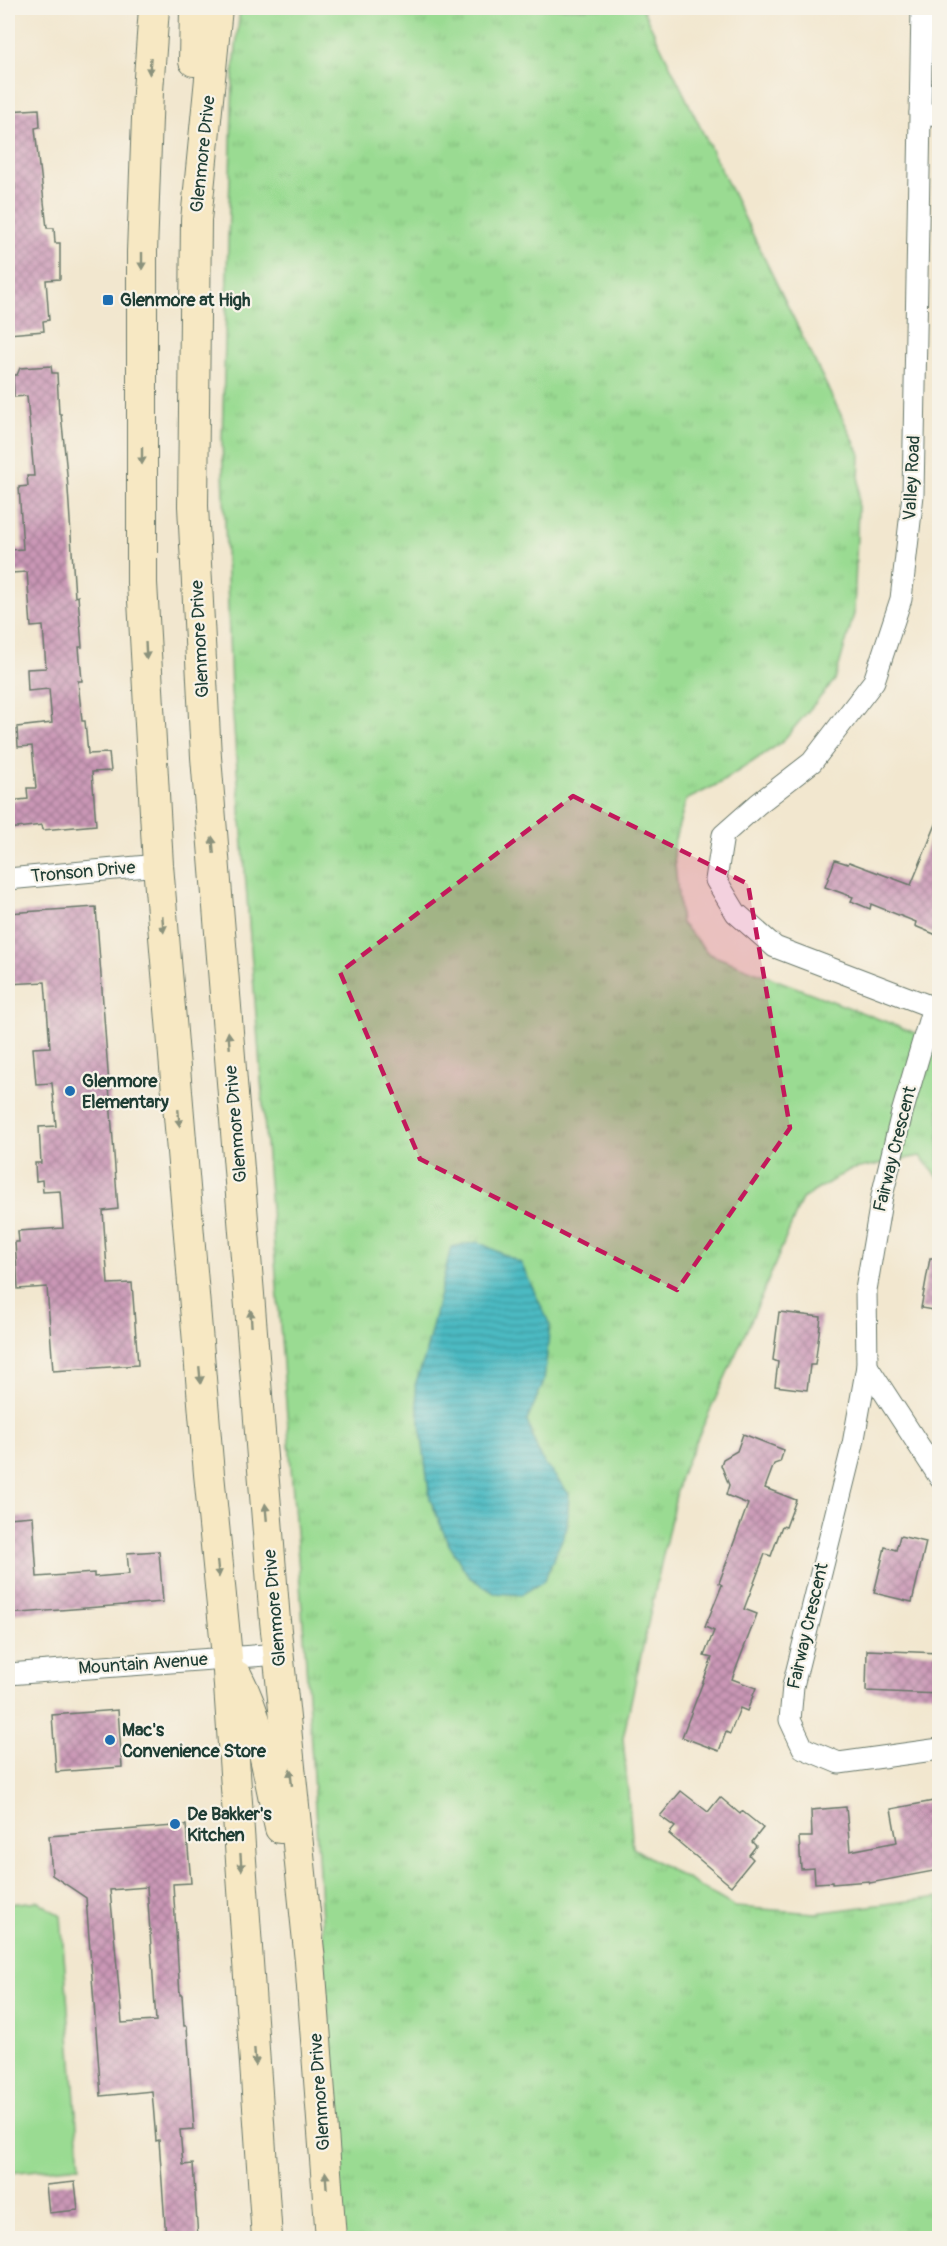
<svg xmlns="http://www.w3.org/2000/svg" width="947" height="2246" font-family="Pangolin,sans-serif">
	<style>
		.grass { fill: url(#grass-tufts); stroke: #5c8c63; stroke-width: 1.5 }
		.park { fill: #9adb92; stroke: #5c8c63; stroke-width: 1.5 }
		.water { fill: url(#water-rules); stroke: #357c7b; stroke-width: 1.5 }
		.building { fill: url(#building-cross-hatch); fill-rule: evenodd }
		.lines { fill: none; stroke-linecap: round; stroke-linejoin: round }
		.street-casing { stroke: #69786a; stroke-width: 23 }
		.secondary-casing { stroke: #69786a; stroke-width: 32 }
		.street { stroke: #fff; stroke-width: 21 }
		.secondary { stroke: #f7e8c3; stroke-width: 30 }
		.oneway { fill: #8b927c }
		.marked { fill: #c2185b; fill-opacity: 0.2; stroke: #c2185b; stroke-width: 4.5; stroke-dasharray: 12 8; stroke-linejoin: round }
		.poi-dot { fill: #1f6fb2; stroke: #f7f3e8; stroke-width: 2 }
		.labels { text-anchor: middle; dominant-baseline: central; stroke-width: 4.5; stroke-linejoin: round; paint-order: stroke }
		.street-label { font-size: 18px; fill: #1f3d34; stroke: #f7f3e8 }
		.poi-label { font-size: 18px; font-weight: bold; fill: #1f3d34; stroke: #f7f3e8; text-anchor: start }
	</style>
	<defs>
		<pattern id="grass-tufts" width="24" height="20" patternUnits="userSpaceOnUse" patternTransform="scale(1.5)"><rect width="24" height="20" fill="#9adb92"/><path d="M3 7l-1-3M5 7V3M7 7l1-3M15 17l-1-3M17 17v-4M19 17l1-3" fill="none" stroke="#84bd7e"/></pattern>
		<pattern id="water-rules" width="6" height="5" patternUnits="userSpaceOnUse" patternTransform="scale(1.5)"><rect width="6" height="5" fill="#4bbac2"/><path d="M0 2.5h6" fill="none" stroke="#3e989e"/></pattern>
		<pattern id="building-cross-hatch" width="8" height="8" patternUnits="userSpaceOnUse" patternTransform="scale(1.5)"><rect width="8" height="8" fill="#ca97b6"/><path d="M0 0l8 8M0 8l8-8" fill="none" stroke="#a37c95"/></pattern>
	</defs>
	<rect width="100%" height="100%" fill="#f7f3e8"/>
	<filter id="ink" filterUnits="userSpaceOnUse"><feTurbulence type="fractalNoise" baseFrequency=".0167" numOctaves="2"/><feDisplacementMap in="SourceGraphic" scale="12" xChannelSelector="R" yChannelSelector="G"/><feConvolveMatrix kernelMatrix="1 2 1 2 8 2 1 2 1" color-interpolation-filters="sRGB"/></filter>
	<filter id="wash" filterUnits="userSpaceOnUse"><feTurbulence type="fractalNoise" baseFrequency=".008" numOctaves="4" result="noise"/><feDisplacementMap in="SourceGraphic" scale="24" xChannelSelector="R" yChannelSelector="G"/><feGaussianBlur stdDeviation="1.35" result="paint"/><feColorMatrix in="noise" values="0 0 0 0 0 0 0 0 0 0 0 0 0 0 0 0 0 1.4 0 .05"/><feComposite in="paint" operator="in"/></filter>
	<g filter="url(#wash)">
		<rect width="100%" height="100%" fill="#f2e7cf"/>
		<path class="grass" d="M240,8h402l218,446 -6,160 -19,66 -54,63 -61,40 -34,17 -13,46 8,77 28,31 230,88v136l-19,-22 -71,14 -47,29 -44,106 -78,172 -57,261 10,110 102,59 80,6 124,-16v341h-597l-37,-589 -74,-958 -9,-251 11,-362z"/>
		<path class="park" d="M38,1901l23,15 19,250 -72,7v-269z"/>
		<path class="water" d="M478,1242l43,21 29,62 -6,56 -17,40 13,36 29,37 -2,34 -23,53 -23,14 -27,-2 -25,-16 -21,-34 -18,-44 -15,-114 10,-29 26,-109z"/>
		<g id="blocks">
			<g class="building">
				<path d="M39,109l1,18 -5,1 4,39h1l7,61h7l1,15h5v36l-14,1 3,40 -6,1 1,10 -36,3v-104h6l-5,-40 6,-1 -4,-38 -3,1v-41z"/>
				<path d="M51,366l1,7h5l2,41h2l6,60 8,123 3,-1 4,51h-3l3,34h-4l4,40h3l3,33 21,-1 2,18 -19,1 4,53 -53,5 -1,-5 -34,4v-28l20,-2 -1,-11h9l-4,-42 -14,1 -1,-20 35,-4 -3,-34 -21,2 -1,-22 19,-1 -3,-42 -12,1 -4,-55 -16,1 -2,-23 14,-1 -4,-62 9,-1 -1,-10h7l-7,-80 -13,1 -1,-22h4l3,-7z"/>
				<path d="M939,817v119l-24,-10 1,-4 -45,-18 -1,5 -19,-8 2,-4 -28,-10 10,-27 13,4 1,-2 62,23z"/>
				<path d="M96,907l22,302 -15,2 5,73 24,-1 6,82 -85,6 -6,-84 -29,2 -3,-47h4l-1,-11 45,-3 -3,-37 -17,1 -1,-12 -6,1 -1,-18h6l-2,-36 17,-1 -4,-43 -16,1 -3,-36 17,-1 -5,-65 -37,2v-71z"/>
				<path d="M930,1258h9v53l-18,-3z"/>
				<path d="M779,1312l42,5 -6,48h-5l-3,25 -32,-4 3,-24 -5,-2z"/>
				<path d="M743,1434l41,16 -4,12 -6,2 -9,24 31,12 -10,27 -4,-1 -11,30 -6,-2 -21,55 13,5 -25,65 24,9 -9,23 -7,-3 -10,26 -4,-2 -7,19 -37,-14 30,-79 -8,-2 10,-25 -9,-4 17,-42 -3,-2 29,-79 -22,-9 3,-10 -8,-20 2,-6 14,-8z"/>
				<path d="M33,1516l4,61 57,-4v4l35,-3 -2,-21 32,-2 4,51 -155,12v-35h3l-3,-61z"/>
				<path d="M900,1536l26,6 -14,60 -38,-9 11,-46 11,3z"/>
				<path d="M867,1650l72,3v41l-73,-3z"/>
				<path d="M118,1710l4,57 -66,5 -4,-57z"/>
				<path d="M681,1791l27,21 12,-15 20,17 2,-3 21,17 -11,14 4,4 -7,9 4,4 -22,27 -62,-52 6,-7 -15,-11z"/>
				<path d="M939,1800v70l-69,13 -1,-2 -37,3v-2l-17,1 -1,-15 -13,1 -2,-32h13l-1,-27 35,-3 4,44 47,-9 -6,-33z"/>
				<path d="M186,1825l5,58 -18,1 7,111h2l2,31h3l7,103 -14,1 3,35 10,-1 5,74h-32l-7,-98 -3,1 -4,-50 -51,5 -15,-198 -34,-23 -3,-39zM147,1887l9,134 -34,2 -12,-133z"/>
				<path d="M75,2182l3,28 -29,3 -3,-28z"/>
			</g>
		</g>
	</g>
	<g filter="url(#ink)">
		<use href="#blocks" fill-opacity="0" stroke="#69786a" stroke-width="1.5"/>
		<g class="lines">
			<defs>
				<g id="street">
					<path d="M922,8l-9,487 -12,104 -27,82 -62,81 -54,42 -35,31 -7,45 20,33 39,34 165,63"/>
					<path d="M920,113l20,2"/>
					<path d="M8,879l150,-14"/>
					<path d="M933,1007l-31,106 -20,83 -16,94 1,76 -14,78 -60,242 -3,34 13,28 36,15 101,-14"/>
					<path d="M867,1366l73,112"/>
					<path d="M8,1674l271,-20"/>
				</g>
				<g id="secondary">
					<path d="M154,8l-6,83 -6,161v331l16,282 51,609 18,183 40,581"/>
					<path d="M217,8l-21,212 -3,286 13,251 58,725 11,139 35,340 21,277"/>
					<path d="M194,61l1,-53"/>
					<path d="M237,1676c24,46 32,102 43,152"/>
				</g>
			</defs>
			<use href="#street" class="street-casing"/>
			<use href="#secondary" class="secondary-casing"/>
			<use href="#street" class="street"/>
			<use href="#secondary" class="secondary"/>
		</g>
		<defs><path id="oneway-solid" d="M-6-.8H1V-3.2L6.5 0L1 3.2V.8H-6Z" transform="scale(1.5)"/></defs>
		<g class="oneway">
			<use href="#oneway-solid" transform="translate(150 66) rotate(94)"/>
			<use href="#oneway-solid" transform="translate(142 261) rotate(90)"/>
			<use href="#oneway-solid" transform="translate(142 456) rotate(90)"/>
			<use href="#oneway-solid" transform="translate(146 651) rotate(87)"/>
			<use href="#oneway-solid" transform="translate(213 845) rotate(-95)"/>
			<use href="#oneway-solid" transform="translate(163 924) rotate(85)"/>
			<use href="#oneway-solid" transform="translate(229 1040) rotate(-95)"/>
			<use href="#oneway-solid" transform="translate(179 1118) rotate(85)"/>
			<use href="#oneway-solid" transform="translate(251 1318) rotate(-94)"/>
			<use href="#oneway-solid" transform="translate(200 1375) rotate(85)"/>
			<use href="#oneway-solid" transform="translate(266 1512) rotate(-95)"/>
			<use href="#oneway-solid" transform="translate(218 1569) rotate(84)"/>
			<use href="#oneway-solid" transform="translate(291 1777) rotate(-96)"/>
			<use href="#oneway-solid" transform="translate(241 1862) rotate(86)"/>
			<use href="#oneway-solid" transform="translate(255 2057) rotate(86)"/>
			<use href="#oneway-solid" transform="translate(326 2180) rotate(-94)"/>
		</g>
	</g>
	<path class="marked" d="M573,796l175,88 42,244 -113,162 -257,-131 -80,-187z"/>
	<g class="poi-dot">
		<rect x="102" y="294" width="12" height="12" rx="3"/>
		<circle cx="70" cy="1091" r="6"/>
		<circle cx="110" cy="1740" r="6"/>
		<circle cx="175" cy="1824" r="6"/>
	</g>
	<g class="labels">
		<g class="street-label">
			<text transform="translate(203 154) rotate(-84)">Glenmore Drive</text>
			<text transform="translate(912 478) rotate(-87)">Valley Road</text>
			<text transform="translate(200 639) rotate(-93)">Glenmore Drive</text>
			<text transform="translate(83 872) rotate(-5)">Tronson Drive</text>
			<text transform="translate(236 1124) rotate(-95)">Glenmore Drive</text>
			<text transform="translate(895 1149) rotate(-76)">Fairway Crescent</text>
			<text transform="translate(275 1608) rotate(-95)">Glenmore Drive</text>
			<text transform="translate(808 1626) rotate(-77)">Fairway Crescent</text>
			<text transform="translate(143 1664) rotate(-4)">Mountain Avenue</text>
			<text transform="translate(320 2092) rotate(-94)">Glenmore Drive</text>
		</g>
		<g class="poi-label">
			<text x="120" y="300">Glenmore at High</text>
			<text x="82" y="1081">Glenmore<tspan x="82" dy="21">Elementary</tspan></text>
			<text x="122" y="1730">Mac's<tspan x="122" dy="21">Convenience Store</tspan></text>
			<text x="187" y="1814">De Bakker's<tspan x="187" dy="21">Kitchen</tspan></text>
		</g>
	</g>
	<rect width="947" height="2246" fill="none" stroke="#f7f3e8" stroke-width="30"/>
</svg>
